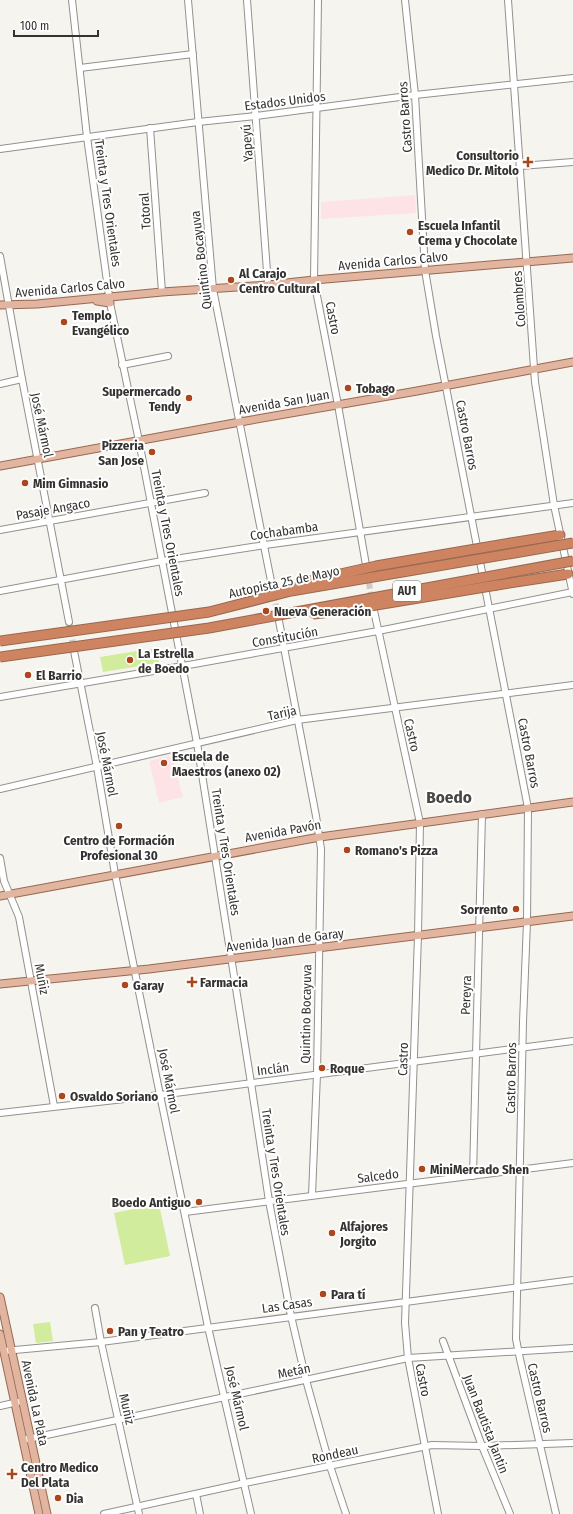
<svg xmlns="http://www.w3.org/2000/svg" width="573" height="1514" font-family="'Fira Sans Condensed',sans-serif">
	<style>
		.education { fill: #fee3e6 }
		.green { fill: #d0ec9c }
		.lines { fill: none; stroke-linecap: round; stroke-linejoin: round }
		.minor-tunnel { stroke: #cfcdc9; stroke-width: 6; stroke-dasharray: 6 3; stroke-linecap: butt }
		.minor-casing { stroke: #92918c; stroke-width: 8 }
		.major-casing { stroke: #996850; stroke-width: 9 }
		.highway-casing { stroke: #996850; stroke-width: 11 }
		.minor { stroke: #fff; stroke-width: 6 }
		.major { stroke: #e2b5a0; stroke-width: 7 }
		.highway { stroke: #cf8461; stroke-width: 9 }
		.highway-bridge-casing { stroke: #996850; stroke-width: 11; stroke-linecap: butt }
		.highway-bridge { stroke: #cf8461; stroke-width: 9 }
		.poi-dot { fill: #ac461d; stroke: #fff; stroke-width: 1.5 }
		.labels { text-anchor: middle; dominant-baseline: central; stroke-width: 4; stroke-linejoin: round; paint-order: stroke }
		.shield { fill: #fff; stroke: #71706f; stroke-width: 1 }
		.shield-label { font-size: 12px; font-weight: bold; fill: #343331 }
		.street-label { font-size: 13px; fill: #343331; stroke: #fff }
		.poi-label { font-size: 13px; font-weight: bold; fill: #343331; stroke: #fff; text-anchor: start }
		.district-label { font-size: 17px; font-weight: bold; fill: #494743; stroke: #fff }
	</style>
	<rect width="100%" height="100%" fill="#f6f4ef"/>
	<g class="education">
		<path d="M415,195l1,18 -95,6v-17z"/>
		<path d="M172,755l11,42 -24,6 -10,-42z"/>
	</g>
	<g class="green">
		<path d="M156,648l3,15 -56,9 -3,-15z"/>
		<path d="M159,1204l11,52 -45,9 -11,-52z"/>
		<path d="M50,1322l3,19 -17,2 -3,-19z"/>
	</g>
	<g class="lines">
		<g class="minor-tunnel">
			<path d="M366,565l6,36"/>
			<path d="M272,586l6,31"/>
			<path d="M69,622l5,28"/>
		</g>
		<defs>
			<g id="minor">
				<path d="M72,0l15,137 23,166 29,138 58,302 54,340 18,118 22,115 15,64 24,86 16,48"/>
				<path d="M188,0l25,289 59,297"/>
				<path d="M247,0l21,285"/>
				<path d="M318,0l-4,280 24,125 28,160"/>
				<path d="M405,0l10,95 10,175 11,66 92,472 -1,114 -4,100 -7,317 4,20 36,155"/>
				<path d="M508,0l27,382 19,123 19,89"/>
				<path d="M80,68l113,-14"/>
				<path d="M150,128l12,164"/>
				<path d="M0,149l198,-27 58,-6 159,-21 158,-17"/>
				<path d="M520,166l53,-4"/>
				<path d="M0,256l22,123 47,243"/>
				<path d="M122,365l46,-9"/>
				<path d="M0,384l22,-5"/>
				<path d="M0,530l205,-37"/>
				<path d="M0,591l162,-30 103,-16 308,-42"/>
				<path d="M373,606l47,217 -2,112 -13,388 3,35 30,156"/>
				<path d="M279,621l37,195 5,33 -4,225 -5,121"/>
				<path d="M74,651l23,116 18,107 45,221 48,232 43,187"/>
				<path d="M0,697l183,-31 195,-35 195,-39"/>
				<path d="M0,789l297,-69 276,-35"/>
				<path d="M0,858l4,23 15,36 35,189"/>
				<path d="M0,1113l160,-18 413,-54"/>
				<path d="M473,1176l9,-362"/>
				<path d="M185,1212l388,-49"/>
				<path d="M95,1308l6,34 38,172"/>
				<path d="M443,1341l39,105 28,68"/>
				<path d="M4,1351l97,-9 472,-62"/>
				<path d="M0,1406l18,-4"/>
				<path d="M23,1440l385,-82 165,-10"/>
				<path d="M196,1494l4,20"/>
				<path d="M104,1514l141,-31 187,-38 50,1 91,-3"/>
			</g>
			<g id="major">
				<path d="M97,301l13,2"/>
				<path d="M0,305l37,-1 125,-12 106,-7 46,-5 259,-22"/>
				<path d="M0,466l240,-44 177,-31 156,-29"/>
				<path d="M0,896l320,-59 253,-35"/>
				<path d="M0,984l149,-15 424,-53"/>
				<path d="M0,1297l47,217"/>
				<path d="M0,1334l39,180"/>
			</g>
			<g id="highway">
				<path d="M511,543l49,-8"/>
				<path d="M497,585l71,-11"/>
			</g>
		</defs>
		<use href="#minor" class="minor-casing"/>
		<use href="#major" class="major-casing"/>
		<use href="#highway" class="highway-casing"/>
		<use href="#minor" class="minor"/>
		<use href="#major" class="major"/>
		<use href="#highway" class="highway"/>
		<defs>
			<g id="highway-bridge">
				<path d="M296,588l13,-7 67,-15 135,-23"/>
				<path d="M313,614l27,-3 157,-26"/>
				<path d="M0,641l209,-29 82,-21 282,-48"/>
				<path d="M0,657l209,-29 364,-67"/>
			</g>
		</defs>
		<use href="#highway-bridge" class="highway-bridge-casing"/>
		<use href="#highway-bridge" class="highway-bridge"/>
	</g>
	<g class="poi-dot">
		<path d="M526 156h4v4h4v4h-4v4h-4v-4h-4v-4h4z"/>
		<circle cx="410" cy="232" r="4"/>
		<circle cx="231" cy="280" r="4"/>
		<circle cx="64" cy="322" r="4"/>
		<circle cx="348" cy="388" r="4"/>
		<circle cx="189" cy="398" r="4"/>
		<circle cx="152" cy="452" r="4"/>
		<circle cx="25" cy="483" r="4"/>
		<circle cx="266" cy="611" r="4"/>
		<circle cx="130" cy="660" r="4"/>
		<circle cx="28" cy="675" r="4"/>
		<circle cx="164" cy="763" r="4"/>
		<circle cx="119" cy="826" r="4"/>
		<circle cx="347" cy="850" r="4"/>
		<circle cx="516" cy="909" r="4"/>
		<path d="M190 976h4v4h4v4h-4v4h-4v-4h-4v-4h4z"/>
		<circle cx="125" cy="985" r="4"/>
		<circle cx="322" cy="1068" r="4"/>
		<circle cx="62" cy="1096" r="4"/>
		<circle cx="422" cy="1169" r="4"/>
		<circle cx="199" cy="1202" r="4"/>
		<circle cx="332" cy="1233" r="4"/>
		<circle cx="323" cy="1294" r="4"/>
		<circle cx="110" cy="1331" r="4"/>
		<path d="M10 1468h4v4h4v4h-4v4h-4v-4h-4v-4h4z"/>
		<circle cx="58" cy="1498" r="4"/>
	</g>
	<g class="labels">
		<rect class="shield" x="393" y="581" width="28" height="20" rx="3"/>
		<g class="shield-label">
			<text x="407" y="591">AU1</text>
		</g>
		<g class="street-label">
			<text transform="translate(285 101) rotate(-7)">Estados Unidos</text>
			<text transform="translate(405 117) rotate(-94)">Castro Barros</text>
			<text transform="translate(247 143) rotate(-94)">Yapeyú</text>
			<text transform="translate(108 203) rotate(82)">Treinta y Tres Orientales</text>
			<text transform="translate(145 211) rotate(-94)">Totoral</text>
			<text transform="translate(201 260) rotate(-97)">Quintino Bocayuva</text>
			<text transform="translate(393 261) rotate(-5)">Avenida Carlos Calvo</text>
			<text transform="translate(70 288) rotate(-5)">Avenida Carlos Calvo</text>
			<text transform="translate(519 299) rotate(-94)">Colombres</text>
			<text transform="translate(333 318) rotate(79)">Castro</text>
			<text transform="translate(284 402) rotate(-10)">Avenida San Juan</text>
			<text transform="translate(42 425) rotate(78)">José Mármol</text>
			<text transform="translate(467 435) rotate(79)">Castro Barros</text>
			<text transform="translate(53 509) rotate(-10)">Pasaje Angaco</text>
			<text transform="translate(284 531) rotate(-8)">Cochabamba</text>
			<text transform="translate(168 533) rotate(79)">Treinta y Tres Orientales</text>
			<text transform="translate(284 582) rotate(-12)">Autopista 25 de Mayo</text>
			<text transform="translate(285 637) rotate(-10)">Constitución</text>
			<text transform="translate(282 713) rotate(-12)">Tarija</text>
			<text transform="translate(412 735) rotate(77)">Castro</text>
			<text transform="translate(529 753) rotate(79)">Castro Barros</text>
			<text transform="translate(107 764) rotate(79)">José Mármol</text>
			<text transform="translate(283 831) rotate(-10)">Avenida Pavón</text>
			<text transform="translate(226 852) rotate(81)">Treinta y Tres Orientales</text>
			<text transform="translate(285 940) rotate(-7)">Avenida Juan de Garay</text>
			<text transform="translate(42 979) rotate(79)">Muñiz</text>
			<text transform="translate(466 995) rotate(-88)">Pereyra</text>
			<text transform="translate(306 1014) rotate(-89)">Quintino Bocayuva</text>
			<text transform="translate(403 1059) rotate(-88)">Castro</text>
			<text transform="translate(273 1069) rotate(-7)">Inclán</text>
			<text transform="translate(511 1078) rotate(-89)">Castro Barros</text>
			<text transform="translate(169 1081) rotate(79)">José Mármol</text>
			<text transform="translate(276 1172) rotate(81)">Treinta y Tres Orientales</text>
			<text transform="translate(378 1176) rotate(-7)">Salcedo</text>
			<text transform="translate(287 1305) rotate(-8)">Las Casas</text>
			<text transform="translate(294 1371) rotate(-12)">Metán</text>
			<text transform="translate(423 1380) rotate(79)">Castro</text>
			<text transform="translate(237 1398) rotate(77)">José Mármol</text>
			<text transform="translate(540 1398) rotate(77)">Castro Barros</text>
			<text transform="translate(35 1403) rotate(78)">Avenida La Plata</text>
			<text transform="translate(127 1409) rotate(77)">Muñiz</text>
			<text transform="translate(486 1424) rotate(69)">Juan Bautista Jantin</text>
			<text transform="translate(335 1454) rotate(-12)">Rondeau</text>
		</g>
		<g class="poi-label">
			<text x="519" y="155" text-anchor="end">Consultorio<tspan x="519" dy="15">Medico Dr. Mitolo</tspan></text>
			<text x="418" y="225">Escuela Infantil<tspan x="418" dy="15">Crema y Chocolate</tspan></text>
			<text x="239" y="273">Al Carajo<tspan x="239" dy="15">Centro Cultural</tspan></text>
			<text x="72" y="315">Templo<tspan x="72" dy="15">Evangélico</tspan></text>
			<text x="356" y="388">Tobago</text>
			<text x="181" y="391" text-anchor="end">Supermercado<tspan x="181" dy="15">Tendy</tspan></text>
			<text x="144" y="445" text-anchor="end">Pizzeria<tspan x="144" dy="15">San Jose</tspan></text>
			<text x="33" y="483">Mim Gimnasio</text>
			<text x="274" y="611">Nueva Generación</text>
			<text x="138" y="653">La Estrella<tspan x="138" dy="15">de Boedo</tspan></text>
			<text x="36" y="675">El Barrio</text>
			<text x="172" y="756">Escuela de<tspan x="172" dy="15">Maestros (anexo 02)</tspan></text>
			<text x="119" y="840" text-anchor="middle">Centro de Formación<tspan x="119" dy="15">Profesional 30</tspan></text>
			<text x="355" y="850">Romano's Pizza</text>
			<text x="508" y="909" text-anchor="end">Sorrento</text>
			<text x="200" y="982">Farmacia</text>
			<text x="133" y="985">Garay</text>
			<text x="330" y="1068">Roque</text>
			<text x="70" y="1096">Osvaldo Soriano</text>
			<text x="430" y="1169">MiniMercado Shen</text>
			<text x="191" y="1202" text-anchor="end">Boedo Antiguo</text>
			<text x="340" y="1226">Alfajores<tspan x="340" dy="15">Jorgito</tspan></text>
			<text x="331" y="1294">Para tí</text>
			<text x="118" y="1331">Pan y Teatro</text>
			<text x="21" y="1467">Centro Medico<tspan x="21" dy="15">Del Plata</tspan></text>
			<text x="66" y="1498">Dia</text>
		</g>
		<g class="district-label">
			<text x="449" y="797">Boedo</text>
		</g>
	</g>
	<path d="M14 30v6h84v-6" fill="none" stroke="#343331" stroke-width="2"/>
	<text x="20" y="30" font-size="12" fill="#343331" stroke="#ffffff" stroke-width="3" paint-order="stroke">100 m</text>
</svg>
